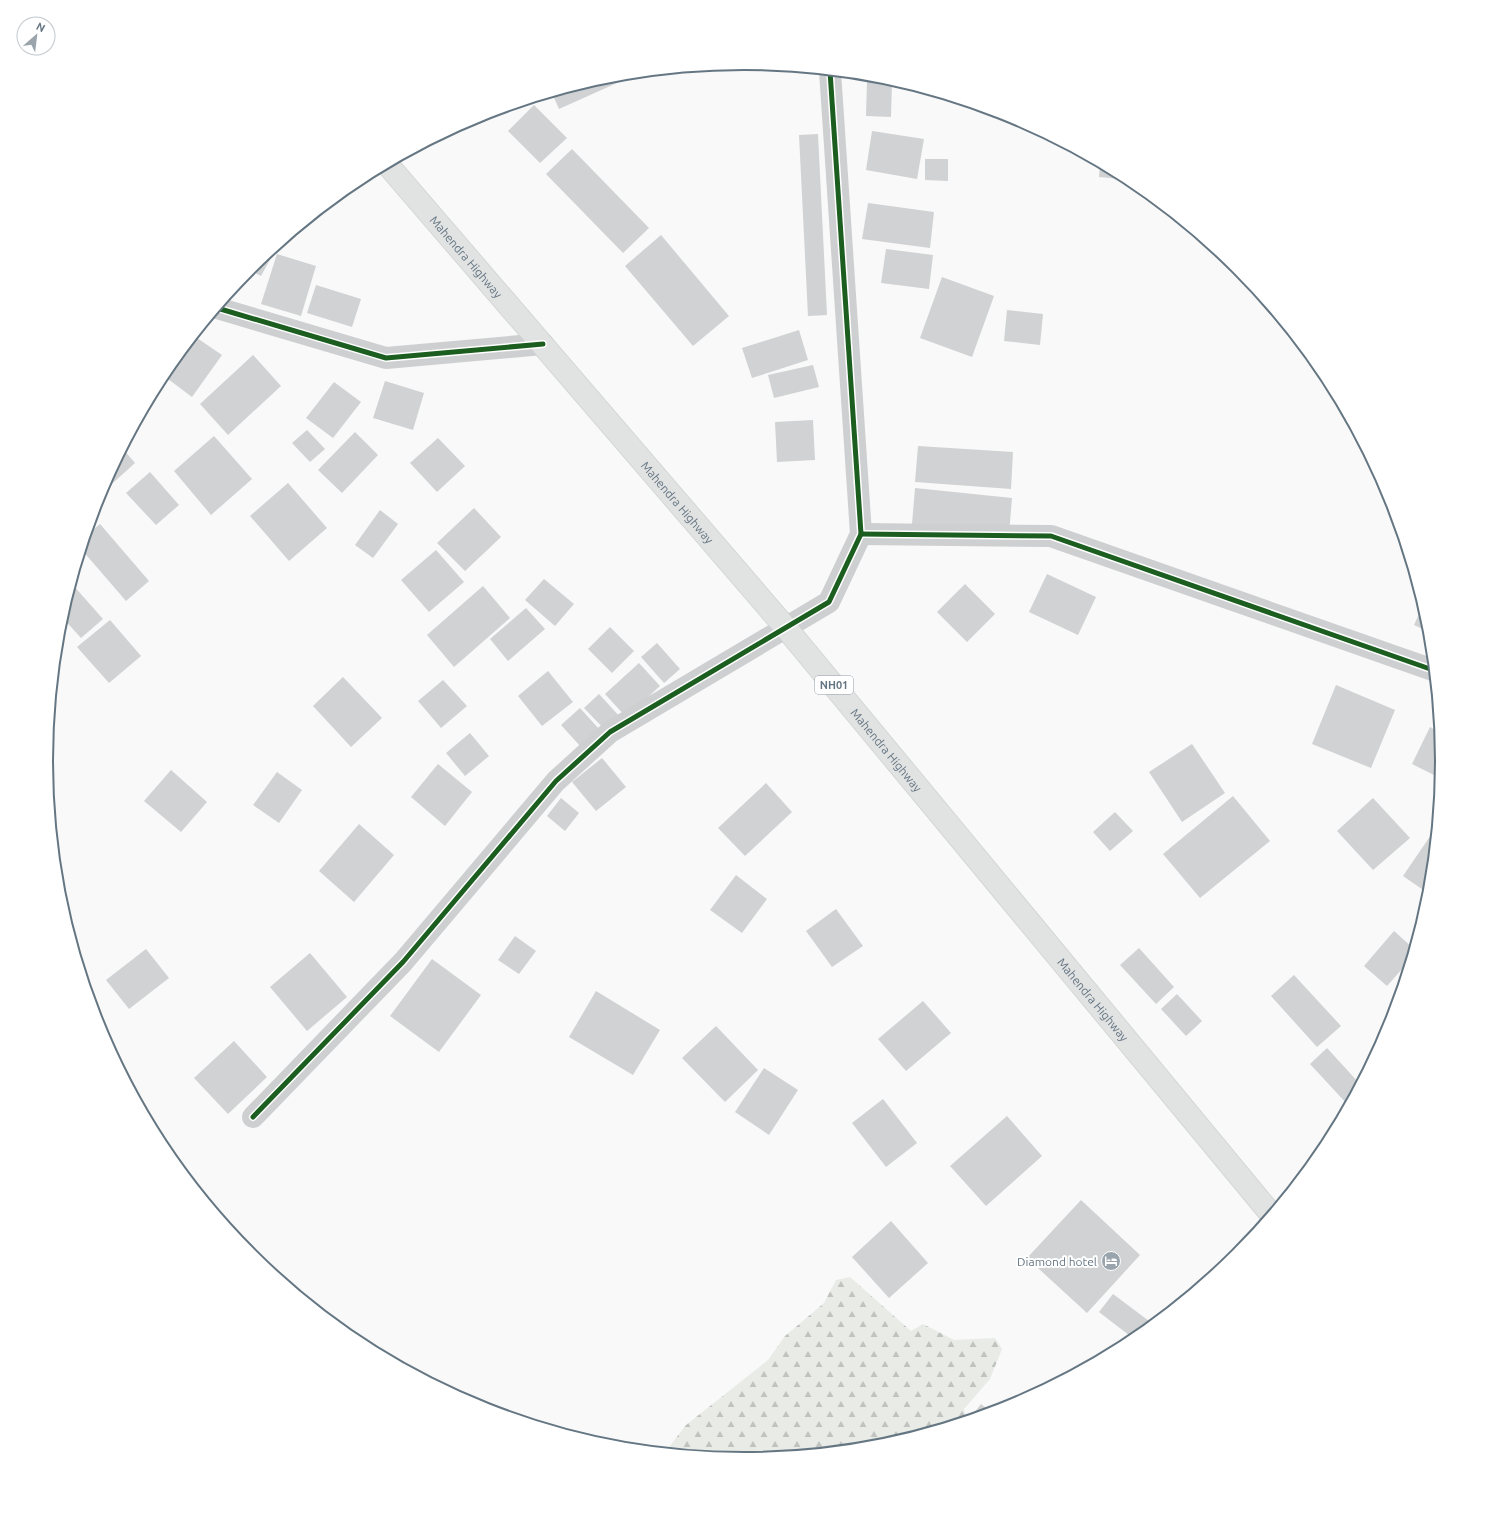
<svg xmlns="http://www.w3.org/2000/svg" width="1488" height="1522" font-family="Ubuntu,sans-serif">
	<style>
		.forest { fill: url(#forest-firs) }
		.building { fill: #d0d2d3 }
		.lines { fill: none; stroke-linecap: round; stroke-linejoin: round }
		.highway-casing { stroke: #d5d6d6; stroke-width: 24 }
		.minor { stroke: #cecfd0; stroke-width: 22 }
		.highway { stroke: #e1e2e2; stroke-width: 22 }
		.cycleway-casing { stroke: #fff; stroke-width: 8 }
		.cycleway { stroke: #1b5e20; stroke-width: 5 }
		.labels { text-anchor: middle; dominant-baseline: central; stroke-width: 4; stroke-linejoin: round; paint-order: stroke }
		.shield { fill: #fff; stroke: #939fa8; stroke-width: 1 }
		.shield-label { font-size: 11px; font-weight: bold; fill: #657683 }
		.street-label { font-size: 12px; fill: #657683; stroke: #fff }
		.poi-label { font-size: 12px; fill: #657683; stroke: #fff; text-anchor: end }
		.rim { fill: none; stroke: #657683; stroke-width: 2 }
	</style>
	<defs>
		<pattern id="forest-firs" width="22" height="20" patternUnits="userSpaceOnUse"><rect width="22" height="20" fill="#e8ebe6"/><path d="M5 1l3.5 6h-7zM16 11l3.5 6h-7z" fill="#c0c3c0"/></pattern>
	</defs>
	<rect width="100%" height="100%" fill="#f9f9f9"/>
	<path class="forest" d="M850,1277l61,54 12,-7 31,16 41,-2 7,11 -12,30 -26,30 2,10 -86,27 -136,13 -78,-8 20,-26 82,-65 17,-24 39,-33 12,-23z"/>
	<g class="building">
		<path d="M637,74l-78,35 -7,-16 56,-17z"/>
		<path d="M867,80l25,1 -1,36 -25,-1z"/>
		<path d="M534,105l33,33 -27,25 -32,-32z"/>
		<path d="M872,131l52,8 -7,40 -51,-9z"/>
		<path d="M818,134l9,181 -19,1 -9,-181z"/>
		<path d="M572,149l77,79 -26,25 -77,-79z"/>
		<path d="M925,159h23v22l-23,-1z"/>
		<path d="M1100,164l31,16 -32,-3z"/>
		<path d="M868,203l66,9 -4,36 -68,-9z"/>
		<path d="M661,235l68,81 -36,30 -68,-80z"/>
		<path d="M278,245l-17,31 -12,-6 2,-3z"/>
		<path d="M886,249l47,6 -4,34 -48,-6z"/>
		<path d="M277,254l39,12 -15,50 -40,-12z"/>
		<path d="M942,277l52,19 -22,61 -52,-19z"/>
		<path d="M316,285l45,14 -9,28 -45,-14z"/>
		<path d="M1007,310l36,4 -3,31 -36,-4z"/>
		<path d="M799,330l9,30 -56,18 -10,-30z"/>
		<path d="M197,338l25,17 -30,42 -24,-18z"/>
		<path d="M253,355l28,31 -53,49 -28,-31z"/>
		<path d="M813,365l6,22 -45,11 -6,-23z"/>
		<path d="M385,381l39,12 -11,37 -40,-12z"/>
		<path d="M334,382l27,20 -28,36 -27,-20z"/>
		<path d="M813,420l2,40 -38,2 -2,-40z"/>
		<path d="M307,430l18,19 -15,13 -18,-19z"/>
		<path d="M355,432l23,23 -36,38 -24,-23z"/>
		<path d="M214,436l38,43 -41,36 -37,-44z"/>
		<path d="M438,438l27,28 -28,26 -27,-29z"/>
		<path d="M918,446l95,6 -2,37 -96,-7z"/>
		<path d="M123,449l12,14 -31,28 -2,-3z"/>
		<path d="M150,472l29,33 -23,20 -30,-32z"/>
		<path d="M288,483l39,45 -38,33 -39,-45z"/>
		<path d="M915,488l97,10 -3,36 -97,-10z"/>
		<path d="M474,508l27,29 -36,34 -28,-28z"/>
		<path d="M380,510l18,14 -25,34 -18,-13z"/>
		<path d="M100,524l49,57 -23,20 -44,-51 5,-15z"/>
		<path d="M436,550l28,32 -35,30 -28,-32z"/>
		<path d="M1047,574l49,23 -18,38 -49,-23z"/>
		<path d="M544,579l30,25 -19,22 -30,-26z"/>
		<path d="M72,584l31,35 -22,19 -19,-21z"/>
		<path d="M965,584l30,30 -28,28 -30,-30z"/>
		<path d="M483,586l27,32 -56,49 -27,-32z"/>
		<path d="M1423,605l6,20v7l-15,-7z"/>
		<path d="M526,608l19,21 -37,32 -18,-22z"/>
		<path d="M110,620l31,36 -32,27 -32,-36z"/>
		<path d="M610,627l24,24 -22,22 -24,-24z"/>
		<path d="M657,643l23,26 -16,14 -23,-26z"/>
		<path d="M639,663l21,23 -34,31 -21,-23z"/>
		<path d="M548,671l25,31 -31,24 -24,-30z"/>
		<path d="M343,677l39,41 -31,29 -38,-41z"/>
		<path d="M443,680l24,26 -26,22 -23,-27z"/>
		<path d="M1336,685l59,25 -24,58 -59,-24z"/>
		<path d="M599,694l22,24 -15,13 -22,-23z"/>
		<path d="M580,708l20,22 -19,17 -20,-22z"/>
		<path d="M1430,727l9,5 3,29 -2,17 -28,-14z"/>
		<path d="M470,733l19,23 -24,20 -19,-23z"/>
		<path d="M1192,744l33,49 -43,29 -33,-50z"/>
		<path d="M602,758l24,29 -30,24 -24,-29z"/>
		<path d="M438,764l34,28 -27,34 -34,-29z"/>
		<path d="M171,770l36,32 -26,30 -37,-31z"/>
		<path d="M277,772l25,18 -23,33 -26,-18z"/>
		<path d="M766,783l26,29 -47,44 -27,-28z"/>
		<path d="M1233,796l37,45 -70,57 -37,-44z"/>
		<path d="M561,798l18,15 -14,18 -18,-15z"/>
		<path d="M1373,798l37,40 -37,32 -36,-39z"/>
		<path d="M1115,812l18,19 -23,20 -17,-19z"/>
		<path d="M359,824l35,31 -40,47 -35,-31z"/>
		<path d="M1435,829l-6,65 -26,-18z"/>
		<path d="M736,875l31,24 -25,34 -32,-23z"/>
		<path d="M836,909l27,37 -31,21 -26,-36z"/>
		<path d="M1394,931l19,17 -3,12 -23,26 -23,-20z"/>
		<path d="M515,936l21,15 -17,23 -21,-14z"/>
		<path d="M1139,948l35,39 -18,17 -36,-39z"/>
		<path d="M146,949l23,29 -40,31 -23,-29z"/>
		<path d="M310,953l37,44 -40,34 -37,-44z"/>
		<path d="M432,959l49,36 -42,57 -49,-36z"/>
		<path d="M1294,975l47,51 -24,21 -46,-51z"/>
		<path d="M596,991l64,39 -27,45 -64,-38z"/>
		<path d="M1177,994l25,27 -16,15 -25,-27z"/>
		<path d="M923,1001l28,32 -45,38 -28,-32z"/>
		<path d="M716,1026l42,44 -33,32 -43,-44z"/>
		<path d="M234,1041l33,36 -39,37 -34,-36z"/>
		<path d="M1327,1048l32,35 -11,22 -38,-41z"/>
		<path d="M764,1068l34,22 -29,45 -34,-23z"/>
		<path d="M883,1099l34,44 -31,24 -34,-44z"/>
		<path d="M1007,1116l35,40 -56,50 -36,-40z"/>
		<path d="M1081,1200l59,55 -53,58 -60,-55z"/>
		<path d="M891,1221l37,42 -39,35 -37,-41z"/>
		<path d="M1113,1294l40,30 -19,15 -35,-27z"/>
		<path d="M981,1404l10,8 -21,6z"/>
	</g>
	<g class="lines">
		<defs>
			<g id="highway">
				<path id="s1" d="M387,164l399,464 485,586"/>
			</g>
		</defs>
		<use href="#highway" class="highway-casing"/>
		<g class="minor">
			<path d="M217,308l169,50 157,-14"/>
			<path d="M861,534l190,2 382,134"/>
			<path d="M253,1117l150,-155 153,-181 54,-49 219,-130 32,-68 -31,-463"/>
		</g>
		<use href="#highway" class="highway"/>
		<defs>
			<g id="cycleway">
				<path d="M217,308l169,50 157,-14"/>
				<path d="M861,534l190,2 382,134"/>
				<path d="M253,1117l150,-155 153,-181 54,-49 219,-130 32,-68 -31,-463"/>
			</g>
		</defs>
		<use href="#cycleway" class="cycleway-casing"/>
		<use href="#cycleway" class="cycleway"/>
	</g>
	<defs>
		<symbol id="hotel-disc" viewBox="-11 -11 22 22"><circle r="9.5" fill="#99a4ac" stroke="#fff"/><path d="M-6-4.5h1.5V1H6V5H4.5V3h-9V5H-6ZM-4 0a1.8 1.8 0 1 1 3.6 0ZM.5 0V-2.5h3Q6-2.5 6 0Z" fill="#fff"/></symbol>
	</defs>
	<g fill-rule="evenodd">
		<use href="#hotel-disc" x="1100" y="1250" width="22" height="22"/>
	</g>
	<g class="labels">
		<rect class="shield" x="815" y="676" width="38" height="18" rx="3"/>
		<g class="shield-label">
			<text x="834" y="685">NH01</text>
		</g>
		<g class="street-label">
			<text stroke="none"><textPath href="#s1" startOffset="122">Mahendra Highway</textPath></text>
			<text stroke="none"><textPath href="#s1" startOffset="446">Mahendra Highway</textPath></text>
			<text stroke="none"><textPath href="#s1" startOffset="770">Mahendra Highway</textPath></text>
			<text stroke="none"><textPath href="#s1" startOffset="1094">Mahendra Highway</textPath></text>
		</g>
		<g class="poi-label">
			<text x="1097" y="1261">Diamond hotel</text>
		</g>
	</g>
	<path d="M0 0H1488V1522H0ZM53 761a691 691 0 1 1 1382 0a691 691 0 1 1-1382 0Z" fill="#fff" fill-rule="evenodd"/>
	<path class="rim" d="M53 761a691 691 0 1 1 1382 0a691 691 0 1 1-1382 0Z"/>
	<g transform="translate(36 36) rotate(28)"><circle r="19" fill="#ffffff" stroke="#c1c8cd"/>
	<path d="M0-3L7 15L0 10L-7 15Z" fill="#99a4ac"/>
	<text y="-6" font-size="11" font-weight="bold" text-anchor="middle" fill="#657683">N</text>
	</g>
</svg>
